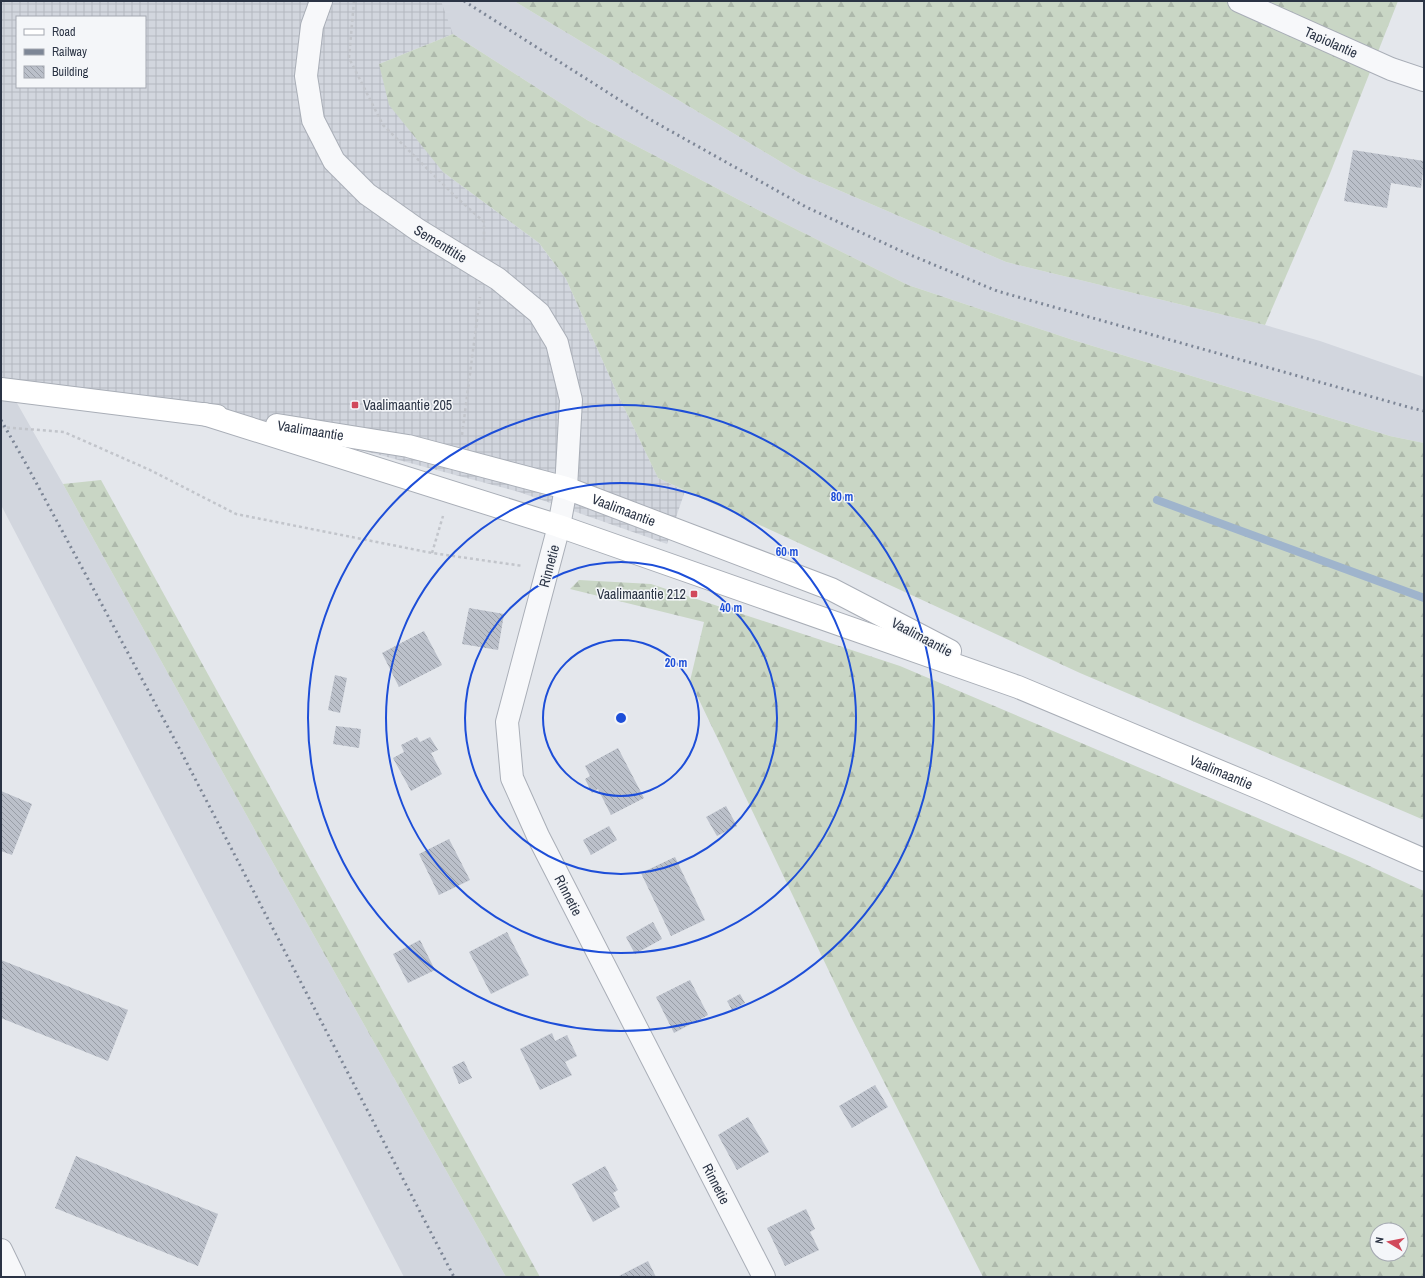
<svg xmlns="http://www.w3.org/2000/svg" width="1425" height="1278" font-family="'Archivo Narrow',sans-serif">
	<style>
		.built { fill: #d2d6de }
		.industrial { fill: url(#industrial-grid); fill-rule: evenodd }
		.forest { fill: url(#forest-firs); fill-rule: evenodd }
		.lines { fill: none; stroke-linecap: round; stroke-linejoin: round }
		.stream { stroke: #9fb4cc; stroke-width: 8 }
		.building { fill: url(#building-back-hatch) }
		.minor-casing { stroke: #a9aeb7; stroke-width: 24 }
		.tertiary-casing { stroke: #a9aeb7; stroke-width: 24 }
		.secondary-casing { stroke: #a9aeb7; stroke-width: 24 }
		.path { stroke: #c2c5cb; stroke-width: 2.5; stroke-dasharray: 3 3; stroke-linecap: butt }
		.minor { stroke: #f7f8fa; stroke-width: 22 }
		.tertiary { stroke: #f7f8fa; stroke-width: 22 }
		.secondary { stroke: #fff; stroke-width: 22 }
		.rail { stroke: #7d8696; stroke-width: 3; stroke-dasharray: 2 4; stroke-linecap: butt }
		.ring { fill: none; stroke: #1d4ed8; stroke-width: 2 }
		.poi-dot { fill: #d1495b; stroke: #f4f6f9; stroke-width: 1.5 }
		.labels { text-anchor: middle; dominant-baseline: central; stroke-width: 3; stroke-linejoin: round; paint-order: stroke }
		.street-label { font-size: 14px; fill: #2b3445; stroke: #f4f6f9 }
		.poi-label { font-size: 14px; fill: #2b3445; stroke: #f4f6f9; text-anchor: start }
		.centre { fill: #1d4ed8; stroke: #f4f6f9; stroke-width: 2 }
		.ring-label { font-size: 12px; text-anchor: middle; font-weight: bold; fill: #1d4ed8; stroke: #f4f6f9; stroke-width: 3; stroke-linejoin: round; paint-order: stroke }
	</style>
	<defs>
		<pattern id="industrial-grid" width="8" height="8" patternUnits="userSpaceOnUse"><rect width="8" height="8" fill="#d2d6de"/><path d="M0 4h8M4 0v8" fill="none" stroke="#b4b8c0"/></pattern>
		<pattern id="forest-firs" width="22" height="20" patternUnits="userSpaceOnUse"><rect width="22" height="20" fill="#c9d6c5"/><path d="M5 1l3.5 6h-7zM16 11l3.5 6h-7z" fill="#adb8ab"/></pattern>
		<pattern id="building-back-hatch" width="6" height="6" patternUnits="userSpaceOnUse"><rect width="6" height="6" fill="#bbc0ca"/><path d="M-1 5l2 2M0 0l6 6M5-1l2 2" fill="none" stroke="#989da6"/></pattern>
	</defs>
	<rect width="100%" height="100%" fill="#e4e7ec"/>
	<g class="built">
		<path d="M396,1h118l287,173 205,88 259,63 55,16 104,36v66l-34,-7 -317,-96 -165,-55 -142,-71 -179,-94 -134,-86z"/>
		<path d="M1,375l62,109 200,361 243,432h-102l-403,-772z"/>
	</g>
	<path class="industrial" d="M1,1h440l12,33 -74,30 64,108 96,71 27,36 52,116 40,83 27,13 -18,53 -148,-52 -215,-57 -292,-39 -11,-21zM17,17h128v70h-128z"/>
	<g class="forest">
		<path d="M514,1h884l-69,175 -64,149 -259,-63 -205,-88z"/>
		<path d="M453,34l134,86 179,94 142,71 165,55 317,96 34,7v377l-344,-147 -422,-195 -40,-83 -52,-116 -27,-36 -96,-71 -54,-67 -10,-41z"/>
		<path d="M101,480l439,797h-34l-243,-432 -200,-361z"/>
		<path d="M579,580l72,4 249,82 452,192 72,33v386h-441l-134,-264 -159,-332 14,-59 -134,-33zM1377,1230h24v24h-24z"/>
	</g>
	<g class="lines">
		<path class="stream" d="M1157,500l267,98"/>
	</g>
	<g class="building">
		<path d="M1353,150l71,11 -3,27 -30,-5 -4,25 -43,-7z"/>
		<path d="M469,608l35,6 -6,36 -36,-6z"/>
		<path d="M424,631l18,34 -43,22 -17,-34z"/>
		<path d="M335,675l12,3 -7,35 -12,-3z"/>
		<path d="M336,726l25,3 -2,19 -26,-4z"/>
		<path d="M417,737l3,5 10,-5 8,13 -7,3 11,21 -31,17 -18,-33 11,-6 -3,-7z"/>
		<path d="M618,748l26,50 -33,17 -13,-26 -6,4 -7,-14 5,-3 -5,-10z"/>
		<path d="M1,791l31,13 -20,51 -11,-4z"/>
		<path d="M726,806l11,20 -20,10 -11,-19z"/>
		<path d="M609,826l8,14 -26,15 -8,-15z"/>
		<path d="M449,839l21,41 -31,15 -20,-41z"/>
		<path d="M675,857l30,63 -34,16 -30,-63z"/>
		<path d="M653,922l9,17 -27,15 -9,-17z"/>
		<path d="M507,932l22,43 -38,19 -22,-42z"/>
		<path d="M420,940l15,30 -27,13 -15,-29z"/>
		<path d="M1,960l127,50 -20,51 -107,-43z"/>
		<path d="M690,980l18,35 -34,18 -18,-36z"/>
		<path d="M740,994l5,9 -13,7 -5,-9z"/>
		<path d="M552,1033l3,8 12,-6 10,21 -12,6 7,13 -32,15 -20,-41z"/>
		<path d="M464,1061l8,17 -13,6 -7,-17z"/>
		<path d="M875,1085l13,22 -36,21 -13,-22z"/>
		<path d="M748,1117l21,35 -32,18 -19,-35z"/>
		<path d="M76,1156l142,58 -20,52 -143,-58z"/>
		<path d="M605,1166l13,24 -5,3 7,14 -27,15 -21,-38z"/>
		<path d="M806,1209l9,20 -5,3 9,18 -34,16 -18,-38z"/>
		<path d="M648,1261l8,16h-39z"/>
	</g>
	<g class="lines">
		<defs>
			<g id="minor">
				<path id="s1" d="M321,1l-9,25 -6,50 7,44 21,41 33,33 51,36 80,49 41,34 18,30 14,57 -5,88"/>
				<path id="s2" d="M1239,1l152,68 33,11"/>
			</g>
			<g id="tertiary">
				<path id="s3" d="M566,488l-7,38 -52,196 5,56 26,58 226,441"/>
				<path d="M1,1250l13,27"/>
			</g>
			<g id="secondary">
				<path d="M1,389l216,27"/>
				<path id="s4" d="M204,414l355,112 459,161 246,103 160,70"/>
				<path id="s5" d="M277,425l131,21 158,42 265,101 119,62"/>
			</g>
		</defs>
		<use href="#minor" class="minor-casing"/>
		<use href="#tertiary" class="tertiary-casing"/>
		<use href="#secondary" class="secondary-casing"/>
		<g class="path">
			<path d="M354,1l-5,57 34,67 72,71 29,26v20"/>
			<path d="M1,427l63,5 86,38 86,44 196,39 91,13"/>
			<path d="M462,435l18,-138"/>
			<path d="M432,553l11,-37"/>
		</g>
		<use href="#minor" class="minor"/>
		<use href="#tertiary" class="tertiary"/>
		<use href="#secondary" class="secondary"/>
		<g class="rail">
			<path d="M464,1l187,119 155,87 95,44 96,40 411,116 16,4"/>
			<path d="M1,420l24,42 152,282 277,533"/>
		</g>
	</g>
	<g class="ring">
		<circle cx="621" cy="718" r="78"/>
		<circle cx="621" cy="718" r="156"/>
		<circle cx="621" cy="718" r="235"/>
		<circle cx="621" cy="718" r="313"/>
	</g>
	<g class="poi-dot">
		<rect x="351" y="401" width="8" height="8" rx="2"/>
		<rect x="690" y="590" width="8" height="8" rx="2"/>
	</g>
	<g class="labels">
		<g class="street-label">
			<text stroke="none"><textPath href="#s2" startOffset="101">Tapiolantie</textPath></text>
			<text stroke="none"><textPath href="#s1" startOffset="303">Sementtitie</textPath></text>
			<text stroke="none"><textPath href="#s5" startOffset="34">Vaalimaantie</textPath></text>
			<text stroke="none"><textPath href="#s5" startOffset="358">Vaalimaantie</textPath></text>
			<text transform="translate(549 566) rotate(-75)">Rinnetie</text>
			<text transform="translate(922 637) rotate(28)">Vaalimaantie</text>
			<text stroke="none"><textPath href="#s4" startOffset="1079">Vaalimaantie</textPath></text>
			<text stroke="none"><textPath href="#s3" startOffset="428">Rinnetie</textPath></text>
			<text stroke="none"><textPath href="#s3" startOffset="752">Rinnetie</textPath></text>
		</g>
		<g class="poi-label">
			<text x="363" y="405">Vaalimaantie 205</text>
			<text x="686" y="594" text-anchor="end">Vaalimaantie 212</text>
		</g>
	</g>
	<circle cx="621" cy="718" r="6" class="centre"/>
	<g class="ring-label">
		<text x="842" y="501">80 m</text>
		<text x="787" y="556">60 m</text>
		<text x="731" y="612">40 m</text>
		<text x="676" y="667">20 m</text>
	</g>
	<rect width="1425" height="1278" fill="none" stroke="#2b3445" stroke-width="4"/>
	<rect x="16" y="16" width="130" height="72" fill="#f4f6f9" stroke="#a4a8b1"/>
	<rect x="24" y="29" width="20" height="6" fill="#ffffff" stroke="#a4a8b1"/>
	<text x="52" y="36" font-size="12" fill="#2b3445">Road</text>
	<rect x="24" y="49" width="20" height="6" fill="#7d8696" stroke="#a4a8b1"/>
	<text x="52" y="56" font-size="12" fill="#2b3445">Railway</text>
	<rect x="24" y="66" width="20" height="12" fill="url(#building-back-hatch)" stroke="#a4a8b1"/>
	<text x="52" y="76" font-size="12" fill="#2b3445">Building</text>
	<g transform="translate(1389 1242) rotate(280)"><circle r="19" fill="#f4f6f9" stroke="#a4a8b1"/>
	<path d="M0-3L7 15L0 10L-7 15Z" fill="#d1495b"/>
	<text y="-6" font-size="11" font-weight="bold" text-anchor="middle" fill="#2b3445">N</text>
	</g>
</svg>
